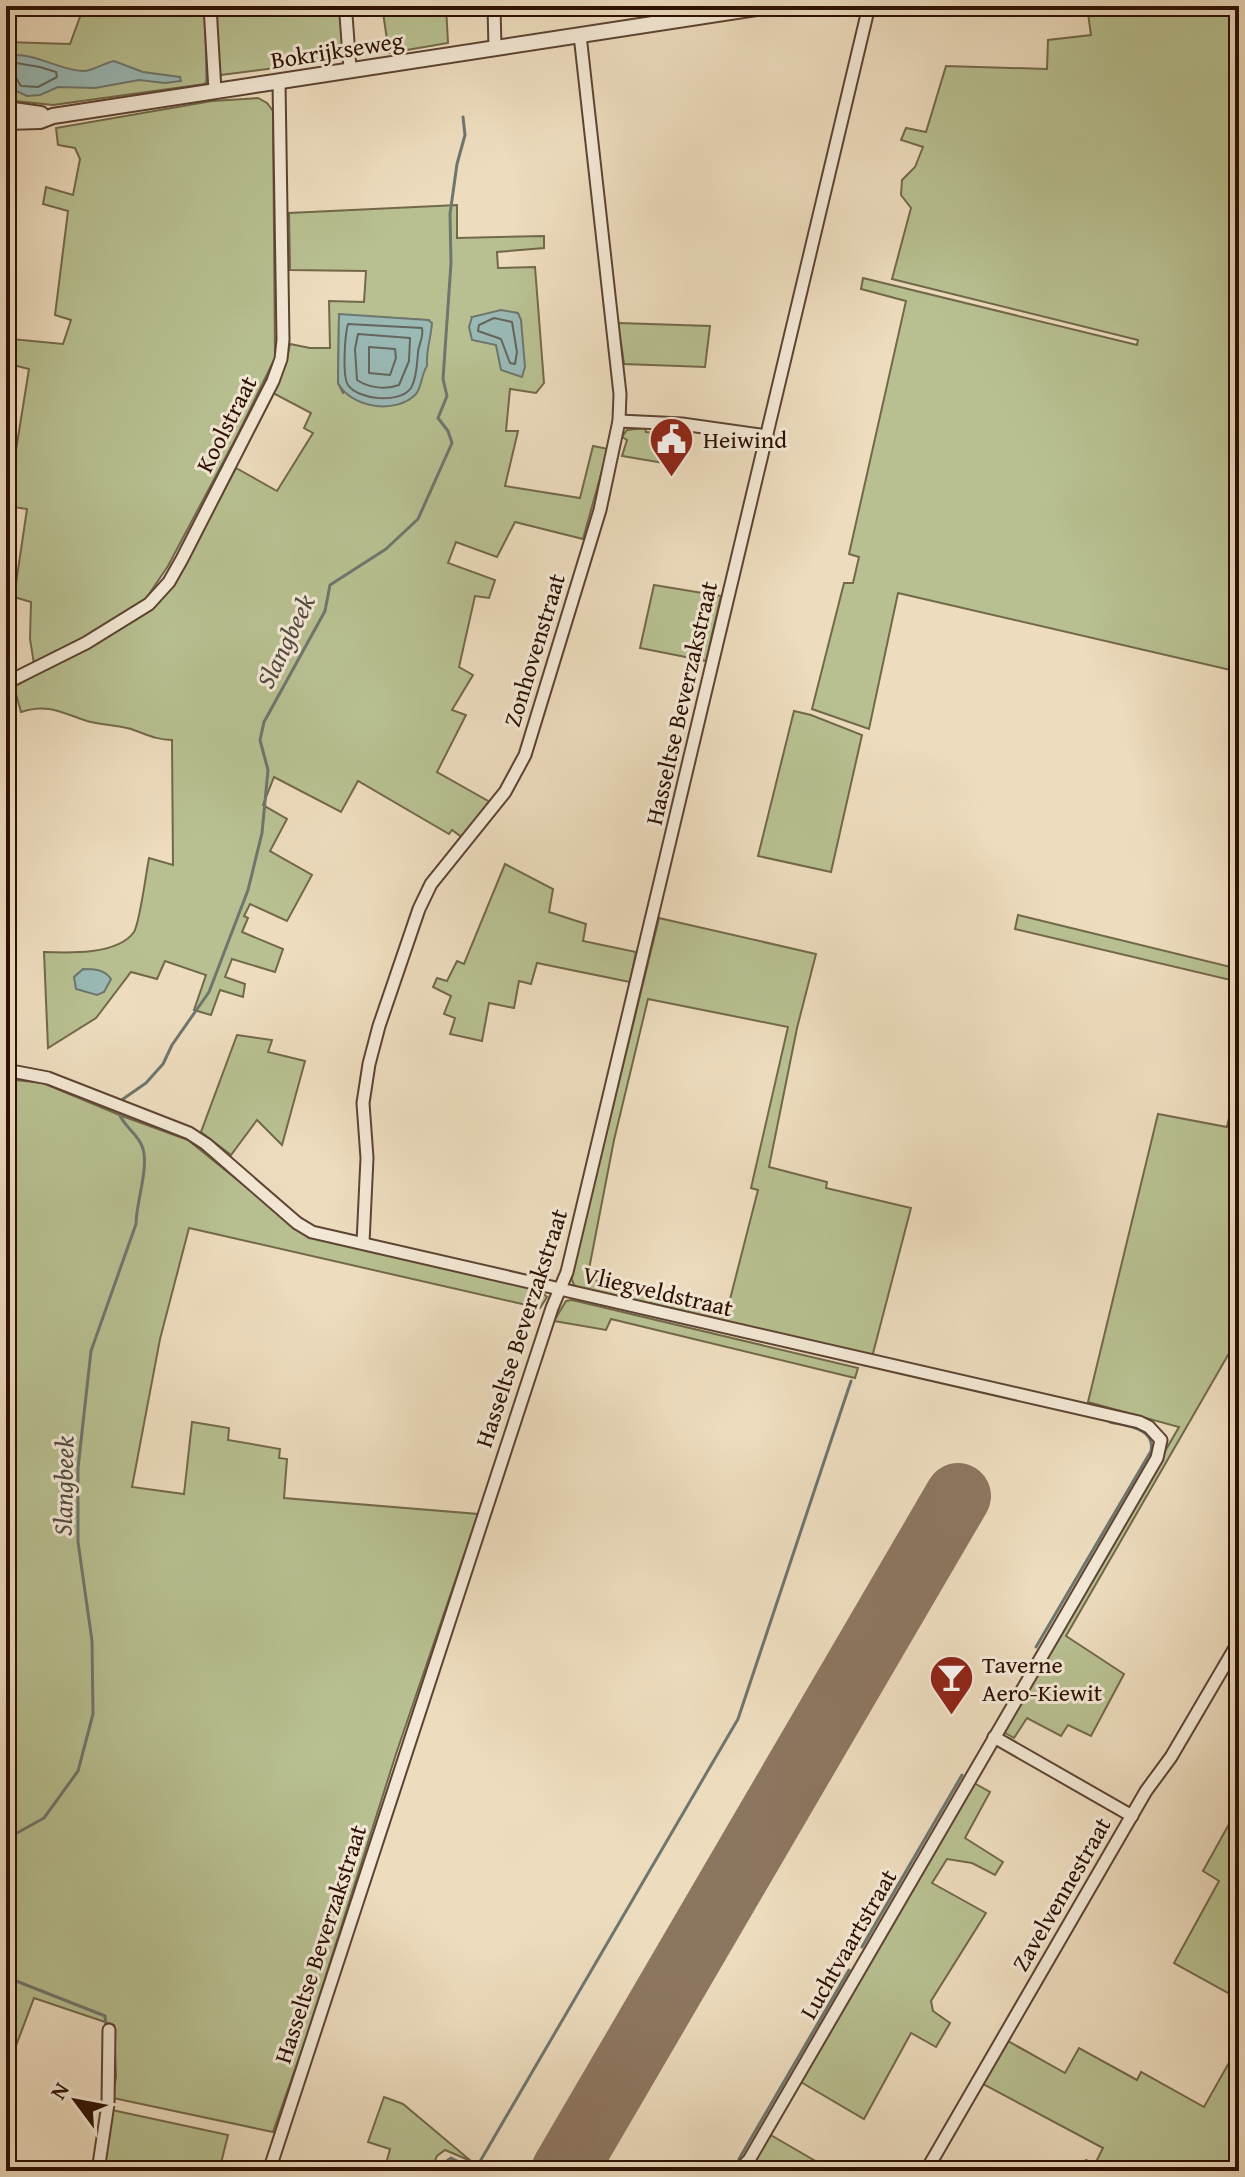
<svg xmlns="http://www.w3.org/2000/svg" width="1245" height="2177" font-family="'Gentium Book Plus',serif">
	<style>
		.green { fill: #b8c091; stroke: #72684a; stroke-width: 2; fill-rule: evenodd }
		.water { fill: #9abab6; stroke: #6e766e; stroke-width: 2 }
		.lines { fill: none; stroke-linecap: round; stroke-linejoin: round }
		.shore { stroke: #64655c; stroke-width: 2 }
		.stream { stroke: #6e766e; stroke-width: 3 }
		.runway { stroke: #8d7660; stroke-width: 66 }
		.minor-casing { stroke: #5d4332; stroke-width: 15 }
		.tertiary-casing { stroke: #5d4332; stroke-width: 18 }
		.minor { stroke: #f3e8d5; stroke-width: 11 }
		.tertiary { stroke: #f3e8d5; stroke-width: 14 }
		.labels { text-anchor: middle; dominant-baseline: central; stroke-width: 6; stroke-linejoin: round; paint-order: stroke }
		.street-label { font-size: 24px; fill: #2d1003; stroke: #f3e8d5 }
		.poi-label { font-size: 24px; fill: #2d1003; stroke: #f3e8d5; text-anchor: start }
		.water-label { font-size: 26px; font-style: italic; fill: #534c42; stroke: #f3e8d5 }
	</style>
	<rect width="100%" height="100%" fill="#eddcbe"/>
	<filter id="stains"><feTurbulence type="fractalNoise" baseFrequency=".0025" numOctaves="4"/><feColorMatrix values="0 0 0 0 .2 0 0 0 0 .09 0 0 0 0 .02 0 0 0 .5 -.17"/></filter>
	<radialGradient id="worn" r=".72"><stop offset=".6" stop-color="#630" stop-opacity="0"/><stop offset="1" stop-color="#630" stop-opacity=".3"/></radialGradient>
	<g class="green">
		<path d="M84,6h123l1,72 -3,6 -152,21 -38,-4 -8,-4 -1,-55 64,2z"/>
		<path d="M216,6h125l4,53 -124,16 -3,-3z"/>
		<path d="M382,6h64l2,37 -59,10z"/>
		<path d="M1087,6h152v666l-341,-79 -29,136 -57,-20 32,-126h9l6,-26 -10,-3 57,-253 -45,-12 2,-11 274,67 1,-5 -246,-61 19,-71 -10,-13 1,-15 13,-13 8,-20 -22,-7 5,-12 20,4 20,-66 101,3 1,-29 43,-5z"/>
		<path d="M258,98l9,5 6,8 2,247 -38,78 -69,130 -23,34 -49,32 -62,32 -4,-25 1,-37 -17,-5 13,-88 -20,-3 22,-137 -20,-5 3,-25 51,5 8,-24 -16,-5 13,-104 -25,-7 3,-17 27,8 7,-36 -5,-11 -17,-3 -2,-17 156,-27z"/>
		<path d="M457,205v33l87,-2v12l-47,4 1,16 37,-1 9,116 -8,10 -26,-4 -4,42h12l-13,55 75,12 13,-52 15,3 -25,90 -68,-17 -18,35 -41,-15 -8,21 47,17 -6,18 -14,-2 -16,71 14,8 -21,35 14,5 -29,57 53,30 -27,36 -11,-8 -3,4 -91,-53 -17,31 -67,-35 -11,28 24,14 -17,32 42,24 -25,46 -37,-17 -6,12 4,2 -6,14 41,17 -8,23 -43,-13 -7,18 20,7 -2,13 -23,-7 -9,25 -17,-5 12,-35 -41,-14 -8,18 -26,-7 -35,46 -48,30 -4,-96c24,1 74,3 90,-20 6,-10 12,-59 15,-74l24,7 -1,-125c-16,0 -26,-6 -41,-11 -14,-4 -30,-4 -44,-8 -25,-8 -39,-18 -66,-9l-7,-25 134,-75 28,-31 60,-113 41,23 36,-58 -9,-5 7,-15 -38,-20 13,-30 4,-19 20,4h20l-1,-47 35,1 2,-31 -76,-1 -1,-57zM339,315l89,5 -85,73 -5,-10zM482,316l39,4v9l-20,33 -5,-18 -24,-27z"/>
		<path d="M618,323l92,3 -5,41 -81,-3z"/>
		<path d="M645,428l1,4 31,3 -7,29 -48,-8 5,-16 -5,-3 5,-7z"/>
		<path d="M654,585l67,11 -15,65 -66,-13z"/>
		<path d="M794,711l17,4 51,20 -31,137 -73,-16z"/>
		<path d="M505,864l48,25 -4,23 37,12 -3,17 53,11 -6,30 -93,-19 -6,21 -12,-3 -5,27 -25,-5 -7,38 -32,-7 5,-16 -11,-4 7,-18 -18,-9 4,-9 10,3 10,-20 7,3z"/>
		<path d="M1018,915l221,54v13l-224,-53z"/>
		<path d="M659,918l157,36 -19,74 -28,139 58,15 -1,6 85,20 -39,149 -290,-67 -8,-5 -3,-8zM648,999l140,28 -37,161 7,2 -32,125 -131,-35 -6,-11 25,-129z"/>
		<path d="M237,1035l35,5 -4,12 37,9 -23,84 -25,-25 -26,35 -30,-23z"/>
		<path d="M1239,1073v263l-173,300 58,38 -33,62 -23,-11 -7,11 -34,-18 -13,20 -12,-7 177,-304 -91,-25 70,-288 69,13z"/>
		<path d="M6,1079l37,4 79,33 66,24 121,98 3,-2 211,50 17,5 7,6 -7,11 -351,-80 -29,111 -28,148 52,7 8,-72 37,6 -1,12 52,9 -1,9 8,1 -3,39 194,16 -82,240 -89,281 -34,97 -160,-34 3,-22 -2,-51 -80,-27 -20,53 -8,43z"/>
		<path d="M572,1300l286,68 -3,10 -244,-59 -5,11 -52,-9 12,-20z"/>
		<path d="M974,1783l16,9 -25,46 38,24 -8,13 -23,-12 -25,-4 -15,24 54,30 -55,88 2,10 17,12 -14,24 -25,-14 -47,86 -65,-38z"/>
		<path d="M1239,1806v193l-65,-36 45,-82 -16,-10z"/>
		<path d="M1008,2041l57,32 14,-25 58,32 4,-8 63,35 35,-62v126h-159l6,-11 9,4 8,-16 -122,-65z"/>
		<path d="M384,2097l19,7 68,57 -26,-11 -8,6 -6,15h-47l6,-22 -22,-7z"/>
		<path d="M112,2110l116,25 -9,36h-117z"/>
		<path d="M769,2134l62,36 3,-3 6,4h-93z"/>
	</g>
	<g class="water">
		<path d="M13,55c25,-1 46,15 70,16 11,0 20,-8 31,-10l29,11 37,5 1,4 -16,2 -26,-3 -44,8 -37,-1 -18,8 -13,1 -15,-7 -6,-26z"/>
		<path d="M501,310l17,3 3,7 4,47 -3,10 -21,-7 -5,-25 -24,-5 -3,-13 3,-10z"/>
		<path d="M339,314l89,6 4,3c-1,15 -6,27 -5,43 -6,9 -5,21 -11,28 -20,21 -65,14 -78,-11z"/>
		<path d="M83,969c11,0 21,0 28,10l-7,13 -7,3 -21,-6 -2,-12z"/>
	</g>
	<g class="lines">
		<g class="shore">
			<path d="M16,63l24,4 16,5 1,5 -19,10 -17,-1 -10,-16z"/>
			<path d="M494,318l18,4 5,30 -2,12 -5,-1 -9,-24 -23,-8 1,-6z"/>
			<path d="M348,324l74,4c2,9 -3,15 -4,24 -1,11 -1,26 -7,36 -11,16 -53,12 -63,-3 -6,-9 -3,-51 0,-61z"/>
			<path d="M358,334l52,4 -1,23 -10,24c-13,5 -30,3 -42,-5l-2,-31z"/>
			<path d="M369,347l26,2 1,9 -6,17 -21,-2z"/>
		</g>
		<g class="stream">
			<path d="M206,30l1,56"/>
			<path d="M123,1099l23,-16 17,-19 9,-19 37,-53 39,-102 14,-57 6,-63 -8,-30 4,-18 61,-111 5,-26 56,-36 32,-30 34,-76 -4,-12 -10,-13 9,-22 -4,-17 8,-116 -1,-49 7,-50 8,-29 -2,-18"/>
			<path d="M1036,1647l115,-196c5,-23 -24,-25 -41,-29"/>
			<path d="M6,1839l38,-21 34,-47 15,-57 -1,-73 -14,-99v-74l13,-117 45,-127c0,-22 14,-58 6,-78 -5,-13 -19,-20 -23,-33"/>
			<path d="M862,1947l100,-172"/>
			<path d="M6,1977l99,39 1,10"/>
			<path d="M739,2159l110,-189"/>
			<path d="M443,2171l4,-10 4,-3 24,12 263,-451 113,-338"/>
		</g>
		<path class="runway" d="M564,2171l394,-675"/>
		<defs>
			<g id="minor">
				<path d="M210,6l5,85"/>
				<path d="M494,6l1,43"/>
				<path d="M346,15l4,54"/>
				<path d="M619,421l63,3 85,12"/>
				<path d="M6,683l80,-40 63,-39 20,-22 13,-23 91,-178 8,-22 2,-19 -4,-258"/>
				<path d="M6,1070l42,8 141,55 17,11 91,79 15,9 827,190 10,5 12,13 -4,18 -408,702 -11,11"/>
				<path d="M363,1243l4,-85 -4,-55 6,-39 10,-38 40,-117 12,-25 74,-92 20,-37 75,-245 19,-89 1,-27 -40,-359"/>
				<path d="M994,1737l138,79"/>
				<path d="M98,2171l10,-67 1,-74"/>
				<path d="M269,2171l283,-863 15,-36 302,-1266"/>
				<path d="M926,2171l220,-380 25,-34 68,-116"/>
			</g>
			<g id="tertiary">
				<path d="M6,109l35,5"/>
				<path d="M6,122l34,-1 13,-5 717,-110"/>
			</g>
		</defs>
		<use href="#minor" class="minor-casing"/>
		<use href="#tertiary" class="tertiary-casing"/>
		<use href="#minor" class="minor"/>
		<use href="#tertiary" class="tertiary"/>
	</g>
	<defs>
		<symbol id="civic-pin" viewBox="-11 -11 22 30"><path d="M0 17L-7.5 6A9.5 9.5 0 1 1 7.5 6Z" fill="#8f2418" stroke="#f3e8d5"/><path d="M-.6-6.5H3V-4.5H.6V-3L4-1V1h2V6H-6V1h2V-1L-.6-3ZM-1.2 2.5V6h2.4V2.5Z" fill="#fff"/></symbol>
		<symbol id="bar-pin" viewBox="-11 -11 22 30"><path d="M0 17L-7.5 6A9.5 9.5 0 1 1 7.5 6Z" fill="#8f2418" stroke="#f3e8d5"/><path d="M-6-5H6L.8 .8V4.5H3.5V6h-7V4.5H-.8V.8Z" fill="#fff"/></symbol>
	</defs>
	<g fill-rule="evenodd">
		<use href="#civic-pin" x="646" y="414" width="51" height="69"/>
		<use href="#bar-pin" x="926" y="1652" width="51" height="69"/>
	</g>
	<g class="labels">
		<g class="street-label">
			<text transform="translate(337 50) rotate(-9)">Bokrijkseweg</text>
			<text transform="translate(226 424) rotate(-63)">Koolstraat</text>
			<text transform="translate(534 650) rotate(-73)">Zonhovenstraat</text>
			<text transform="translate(681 703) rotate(-77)">Hasseltse Beverzakstraat</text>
			<text transform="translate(658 1291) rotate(13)">Vliegveldstraat</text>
			<text transform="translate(521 1328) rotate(-72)">Hasseltse Beverzakstraat</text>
			<text transform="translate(1061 1894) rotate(-60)">Zavelvennestraat</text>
			<text transform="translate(320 1944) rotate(-72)">Hasseltse Beverzakstraat</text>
			<text transform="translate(848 1944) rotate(-60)">Luchtvaartstraat</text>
		</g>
		<g class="poi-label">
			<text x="703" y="439">Heiwind</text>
			<text x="982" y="1664">Taverne<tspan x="982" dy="28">Aero-Kiewit</tspan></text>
		</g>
		<g class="water-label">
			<text transform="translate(285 641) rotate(-64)">Slangbeek</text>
			<text transform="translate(63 1486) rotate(-89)">Slangbeek</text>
		</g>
	</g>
	<rect width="1245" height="2177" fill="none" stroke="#eddcbe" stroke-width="32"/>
	<rect x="8" y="8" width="1229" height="2161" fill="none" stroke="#2d1003" stroke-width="4"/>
	<rect x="16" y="16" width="1213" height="2145" fill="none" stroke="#2d1003" stroke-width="2"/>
	<g transform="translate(76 2101) rotate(302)" stroke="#f3e8d5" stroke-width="6" paint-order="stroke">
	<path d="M0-6L14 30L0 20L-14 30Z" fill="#2d1003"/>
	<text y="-12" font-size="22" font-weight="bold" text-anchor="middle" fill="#2d1003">N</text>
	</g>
	<rect width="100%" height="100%" filter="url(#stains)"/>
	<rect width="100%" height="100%" fill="url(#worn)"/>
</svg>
